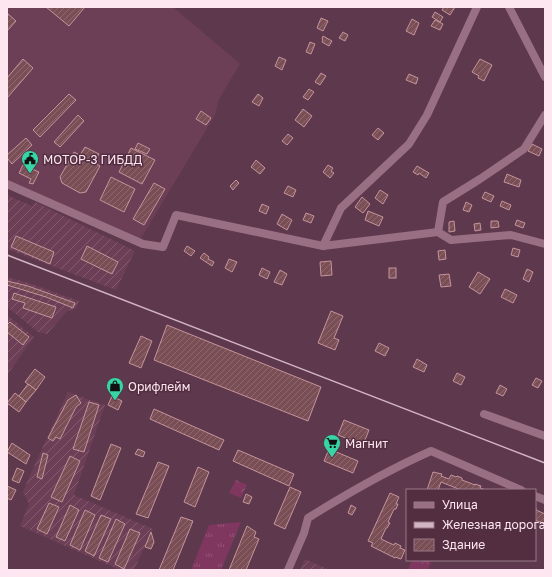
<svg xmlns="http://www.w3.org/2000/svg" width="552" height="577" font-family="'Golos Text',sans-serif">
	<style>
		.built { fill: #6c3f56 }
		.industrial { fill: url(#industrial-furrows) }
		.grass { fill: url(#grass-tufts) }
		.forest { fill: url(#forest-crowns) }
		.building { fill: url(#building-hatch); stroke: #c5949c }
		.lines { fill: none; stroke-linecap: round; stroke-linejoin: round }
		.minor { stroke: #996f84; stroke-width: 8 }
		.rail { stroke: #d1b5c2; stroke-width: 1.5 }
		.labels { text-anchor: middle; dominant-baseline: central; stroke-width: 3; stroke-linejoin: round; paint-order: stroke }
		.poi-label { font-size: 12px; fill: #fee6f1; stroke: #532e41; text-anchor: start }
	</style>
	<defs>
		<pattern id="industrial-furrows" width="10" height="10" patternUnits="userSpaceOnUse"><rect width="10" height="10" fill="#6c3f56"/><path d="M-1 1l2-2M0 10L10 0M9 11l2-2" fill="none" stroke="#825b6f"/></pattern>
		<pattern id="grass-tufts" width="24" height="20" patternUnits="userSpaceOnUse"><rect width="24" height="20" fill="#7f375f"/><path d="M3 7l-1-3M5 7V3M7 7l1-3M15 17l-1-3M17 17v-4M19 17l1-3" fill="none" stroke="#925476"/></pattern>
		<pattern id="forest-crowns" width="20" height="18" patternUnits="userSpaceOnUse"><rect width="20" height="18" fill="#7f375f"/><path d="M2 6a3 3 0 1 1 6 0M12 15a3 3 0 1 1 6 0" fill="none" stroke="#925476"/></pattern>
		<pattern id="building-hatch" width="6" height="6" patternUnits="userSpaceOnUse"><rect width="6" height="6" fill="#7a4e55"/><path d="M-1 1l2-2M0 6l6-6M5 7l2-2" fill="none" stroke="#8e686e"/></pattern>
	</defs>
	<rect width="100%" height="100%" fill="#5e384c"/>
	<path class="built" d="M7,7h166l67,57 -21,35 -4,16 -75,125 -133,-60z"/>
	<g class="industrial">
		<path d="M7,195l25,11 3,-4 100,49 -19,39 -109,-41z"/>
		<path d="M7,277l22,6 50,18 -3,8 -9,2 -20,23 -9,-2 -31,-25z"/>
		<path d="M7,315l27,22 -27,38z"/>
		<path d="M68,392l19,7 18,6 -31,90 79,34 -19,41h-14l-100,-44 9,-22 -6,-12 7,-17z"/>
		<path d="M305,559l25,11h-30z"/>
	</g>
	<path class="grass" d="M241,522l-20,48h-30l18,-45z"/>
	<g class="forest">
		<path d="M236,480l11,5 -6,13 -12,-5z"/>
		<path d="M412,560h20l-4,10h-20z"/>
	</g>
	<g class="building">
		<path d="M46,7h39l-16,19z"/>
		<path d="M444,7h11l-5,8 -8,-5z"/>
		<path d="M435,12l8,5 -3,5 -8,-5z"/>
		<path d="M7,13l9,8 -9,10z"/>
		<path d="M321,18l7,3 -5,10 -6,-3z"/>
		<path d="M412,19l7,4 -5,12 -8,-4z"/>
		<path d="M435,20l8,4 -3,6 -9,-4z"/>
		<path d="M343,32l5,3 -3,6 -6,-3z"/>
		<path d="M323,36l9,5 -3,5 -7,-4 1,-2 -1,-1z"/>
		<path d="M310,42l5,2 -4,10 -5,-2z"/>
		<path d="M279,57l7,3 -4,10 -7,-4z"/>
		<path d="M23,59l10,9 -26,30v-20z"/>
		<path d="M480,59l12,6 -8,16 -6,-3 1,-2 -7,-4z"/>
		<path d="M321,73l5,3 -6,9 -5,-3z"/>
		<path d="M409,74l9,4 -2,6 -10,-4z"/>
		<path d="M309,89l5,3 -6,8 -5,-3z"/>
		<path d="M69,94l7,6 -36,37 -7,-7z"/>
		<path d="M258,94l5,4 -4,8 -7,-4z"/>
		<path d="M303,109l9,7 -8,11 -9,-7z"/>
		<path d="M201,111l10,7 -5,7 -10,-6z"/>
		<path d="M78,115l6,6 -24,26 -6,-5z"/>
		<path d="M378,128l6,5 -6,7 -6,-5z"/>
		<path d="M288,134l5,4 -6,7 -5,-4z"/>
		<path d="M26,138l6,7 -20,19 -5,-6v-3z"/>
		<path d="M138,143l12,6 -3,5 -12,-5z"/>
		<path d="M532,144l10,5 -3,7 -11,-5z"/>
		<path d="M85,147l14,7 -5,9 -14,-8z"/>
		<path d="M131,148l24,12 -13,24 -23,-12z"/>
		<path d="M74,152l26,14 -14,26 -6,1 -18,-10 -2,-6z"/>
		<path d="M256,160l9,8 -5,6 -9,-7z"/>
		<path d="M23,165l16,7 -6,12 -4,-1 2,-4 -12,-6z"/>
		<path d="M328,165l5,3 -2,3 3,2 -4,5 -7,-6z"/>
		<path d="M417,166l12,7 -3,5 -7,-5 -1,2 -5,-3z"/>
		<path d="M507,174l14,6 -2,7 -15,-5z"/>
		<path d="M111,177l24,12 -11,23 -24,-12z"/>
		<path d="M236,180l3,3 -6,7 -3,-4z"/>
		<path d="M154,183l11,6 -21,36 -11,-6z"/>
		<path d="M288,186l8,4 -3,7 -9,-4z"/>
		<path d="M380,190l8,5 -5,9 -8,-6z"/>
		<path d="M485,192l9,4 -3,6 -9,-4z"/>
		<path d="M362,197l8,7 -7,9 -8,-6z"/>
		<path d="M502,201l9,4 -2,5 -9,-4z"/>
		<path d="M466,202l6,3 -3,7 -6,-2z"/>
		<path d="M262,204l7,3 -3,7 -7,-3z"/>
		<path d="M368,211l15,6 -4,9 -14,-6z"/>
		<path d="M306,213l8,3 -3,7 -8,-3z"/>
		<path d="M282,214l10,6 -5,10 -10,-6z"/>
		<path d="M517,220l8,3 -2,5 -8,-3z"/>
		<path d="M454,221l1,10 -6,1v-10z"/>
		<path d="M491,221h7l1,6 -8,1z"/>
		<path d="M480,223l1,7 -6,1 -1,-7z"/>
		<path d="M16,236l38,16 -4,12 -39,-17z"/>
		<path d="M87,246l31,16 -6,12 -31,-15z"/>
		<path d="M187,246l8,5 -4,5 -7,-5z"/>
		<path d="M513,248l7,2 -2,7 -7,-2z"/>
		<path d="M445,250l1,9 -7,1 -1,-9z"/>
		<path d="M204,253l5,4 -1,2 6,3 -2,4 -12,-8z"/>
		<path d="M229,259l8,3 -5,10 -7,-4z"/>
		<path d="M331,261l1,14 -11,1 -1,-14z"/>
		<path d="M262,268l8,4 -3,7 -8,-4z"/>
		<rect x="389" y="268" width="7" height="10"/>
		<path d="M527,269l6,3 -4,10 -6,-3z"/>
		<path d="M280,270l7,4 -5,11 -8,-3z"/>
		<path d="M478,272l12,7 -10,15 -11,-7z"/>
		<path d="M449,274l2,12 -10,1 -2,-12z"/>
		<path d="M7,281l21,5 47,17 -2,5 -27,-11 -39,-12z"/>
		<path d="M505,289l12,6 -4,8 -12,-6z"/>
		<path d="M14,293l42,14 -4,11 -29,-10 2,-5 -13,-4z"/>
		<path d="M331,311l12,5 -9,22 5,2 -4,10 -17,-7z"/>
		<path d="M10,322l19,15 -6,8 -16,-13v-7z"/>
		<path d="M167,325l154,62 -13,34 -154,-61z"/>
		<path d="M141,336l11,5 -11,27 -12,-5z"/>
		<path d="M379,343l10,5 -4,8 -10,-5z"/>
		<path d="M417,359l10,6 -3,7 -11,-5z"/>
		<path d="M35,369l10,8 -9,13 -11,-8z"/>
		<path d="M457,373l8,4 -4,8 -8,-4z"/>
		<path d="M536,378l6,3 -4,7 -6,-3z"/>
		<path d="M28,384l8,6 -10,12 -7,-6z"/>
		<path d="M500,385l7,4 -4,7 -7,-3z"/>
		<path d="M15,393l11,9 -7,10 -12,-9z"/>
		<path d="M76,395l5,8 -5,4 -16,32 -4,-2 -3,4 -5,-3 20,-38z"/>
		<path d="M112,396l10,5 -4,9 -10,-5z"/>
		<path d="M89,402l10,3 -15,47 -11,-3z"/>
		<path d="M154,409l70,31 -5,10 -69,-31z"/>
		<path d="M344,420l25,10 -6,15 -25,-10z"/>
		<path d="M12,443l18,12 -4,9 -19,-12z"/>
		<path d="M111,444l10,4 -21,52 -9,-4z"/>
		<path d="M138,449l7,3 -2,5 -8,-3z"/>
		<path d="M329,449l29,12 -5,12 -29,-12z"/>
		<path d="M238,450l56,24 -5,12 -56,-25z"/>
		<path d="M43,453l5,2 -6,24 -5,-2z"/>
		<path d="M70,456l10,5 -18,41 -11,-5z"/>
		<path d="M158,462l11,4 -21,52 -12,-4z"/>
		<path d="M198,467l11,5 -14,35 -11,-5z"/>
		<path d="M17,468l7,3 -5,12 -7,-3z"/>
		<path d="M433,472l9,2 -1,2 8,3 2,-4 5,2 1,-1 5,2v2l13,5v-1l6,2 -1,2 6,2h-25l-20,-8 -3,8h-11z"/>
		<path d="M7,486l9,4 -5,10 -4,-2z"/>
		<path d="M290,487l11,5 -16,37 -11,-5z"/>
		<path d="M390,493l9,4 -3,7h2l-2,5h-2l-6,13 2,1 -3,5h-1l-5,11 13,6 1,-2 6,3 -1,2 5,2 -4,9 -6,-2v1l-24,-12 2,-3 -5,-2z"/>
		<path d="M246,494l6,3 -3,7 -6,-2z"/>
		<path d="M49,503l10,4 -12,27 -10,-5z"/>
		<path d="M70,505l9,5 -14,31 -9,-4z"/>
		<path d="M351,505l5,3 -4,7 -4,-2z"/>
		<path d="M535,508h1v2l9,4v10l-10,-4z"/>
		<path d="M85,510l10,5 -15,35 -10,-5z"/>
		<path d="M101,515l10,4 -17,37 -9,-5z"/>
		<path d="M181,517l12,4 -20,49h-14z"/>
		<path d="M116,519l9,5 -17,38 -9,-4z"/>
		<path d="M247,526l9,6 -2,5 5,2 -13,31h-17z"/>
		<path d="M130,529l10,4 -16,36 -9,-5z"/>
		<path d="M151,532l3,10 -3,7 -6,-2z"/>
	</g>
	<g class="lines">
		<g class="minor">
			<path d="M509,7l36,70"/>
			<path d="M7,184l136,60 20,3 13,-32 147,31 115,-14 13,8 60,-5 34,9"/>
			<path d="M438,232l5,-30 37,-23 44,-30 21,-34"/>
			<path d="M323,246l18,-38 68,-64 18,-29 50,-108"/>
			<path d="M484,414l61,22"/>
			<path d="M535,496l10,4"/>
			<path d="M288,570l16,-37 4,-15c40,-25 80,-48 123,-67l90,39"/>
		</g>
		<path class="rail" d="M7,255l538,208"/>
	</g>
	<defs>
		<symbol id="civic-pin" viewBox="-11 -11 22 30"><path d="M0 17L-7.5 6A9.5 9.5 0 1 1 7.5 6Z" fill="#37d4a6" stroke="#532e41"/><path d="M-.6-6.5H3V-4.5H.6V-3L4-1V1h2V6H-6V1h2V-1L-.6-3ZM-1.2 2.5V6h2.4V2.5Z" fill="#111"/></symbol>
		<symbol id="shop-pin" viewBox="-11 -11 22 30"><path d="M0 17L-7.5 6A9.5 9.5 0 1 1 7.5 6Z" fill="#37d4a6" stroke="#532e41"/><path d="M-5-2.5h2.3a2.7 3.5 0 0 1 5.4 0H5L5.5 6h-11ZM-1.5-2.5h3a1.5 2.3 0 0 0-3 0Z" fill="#111"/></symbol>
		<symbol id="supermarket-pin" viewBox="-11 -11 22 30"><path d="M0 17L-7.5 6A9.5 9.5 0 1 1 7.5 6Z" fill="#37d4a6" stroke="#532e41"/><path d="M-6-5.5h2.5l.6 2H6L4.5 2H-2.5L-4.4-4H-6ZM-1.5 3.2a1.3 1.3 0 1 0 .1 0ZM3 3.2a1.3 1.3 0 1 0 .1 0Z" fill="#111"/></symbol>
	</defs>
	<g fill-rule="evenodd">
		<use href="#civic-pin" x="20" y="149" width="20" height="27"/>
		<use href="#shop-pin" x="105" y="376" width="20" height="27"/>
		<use href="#supermarket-pin" x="322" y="433" width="20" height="27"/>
	</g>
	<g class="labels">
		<g class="poi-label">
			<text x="43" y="159">МОТОР-3 ГИБДД</text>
			<text x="128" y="386">Орифлейм</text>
			<text x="345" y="443">Магнит</text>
		</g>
	</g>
	<rect width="552" height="577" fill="none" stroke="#fee6f1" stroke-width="16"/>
	<rect x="406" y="489" width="130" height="72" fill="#532e41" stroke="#977887"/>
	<rect x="414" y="502" width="20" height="6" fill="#996f84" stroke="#977887"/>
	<text x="442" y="509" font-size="12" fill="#fee6f1">Улица</text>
	<rect x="414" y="522" width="20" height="6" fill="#d1b5c2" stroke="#977887"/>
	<text x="442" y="529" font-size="12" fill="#fee6f1">Железная дорога</text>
	<rect x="414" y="539" width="20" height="12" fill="url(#building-hatch)" stroke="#977887"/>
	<text x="442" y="549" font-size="12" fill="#fee6f1">Здание</text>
</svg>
